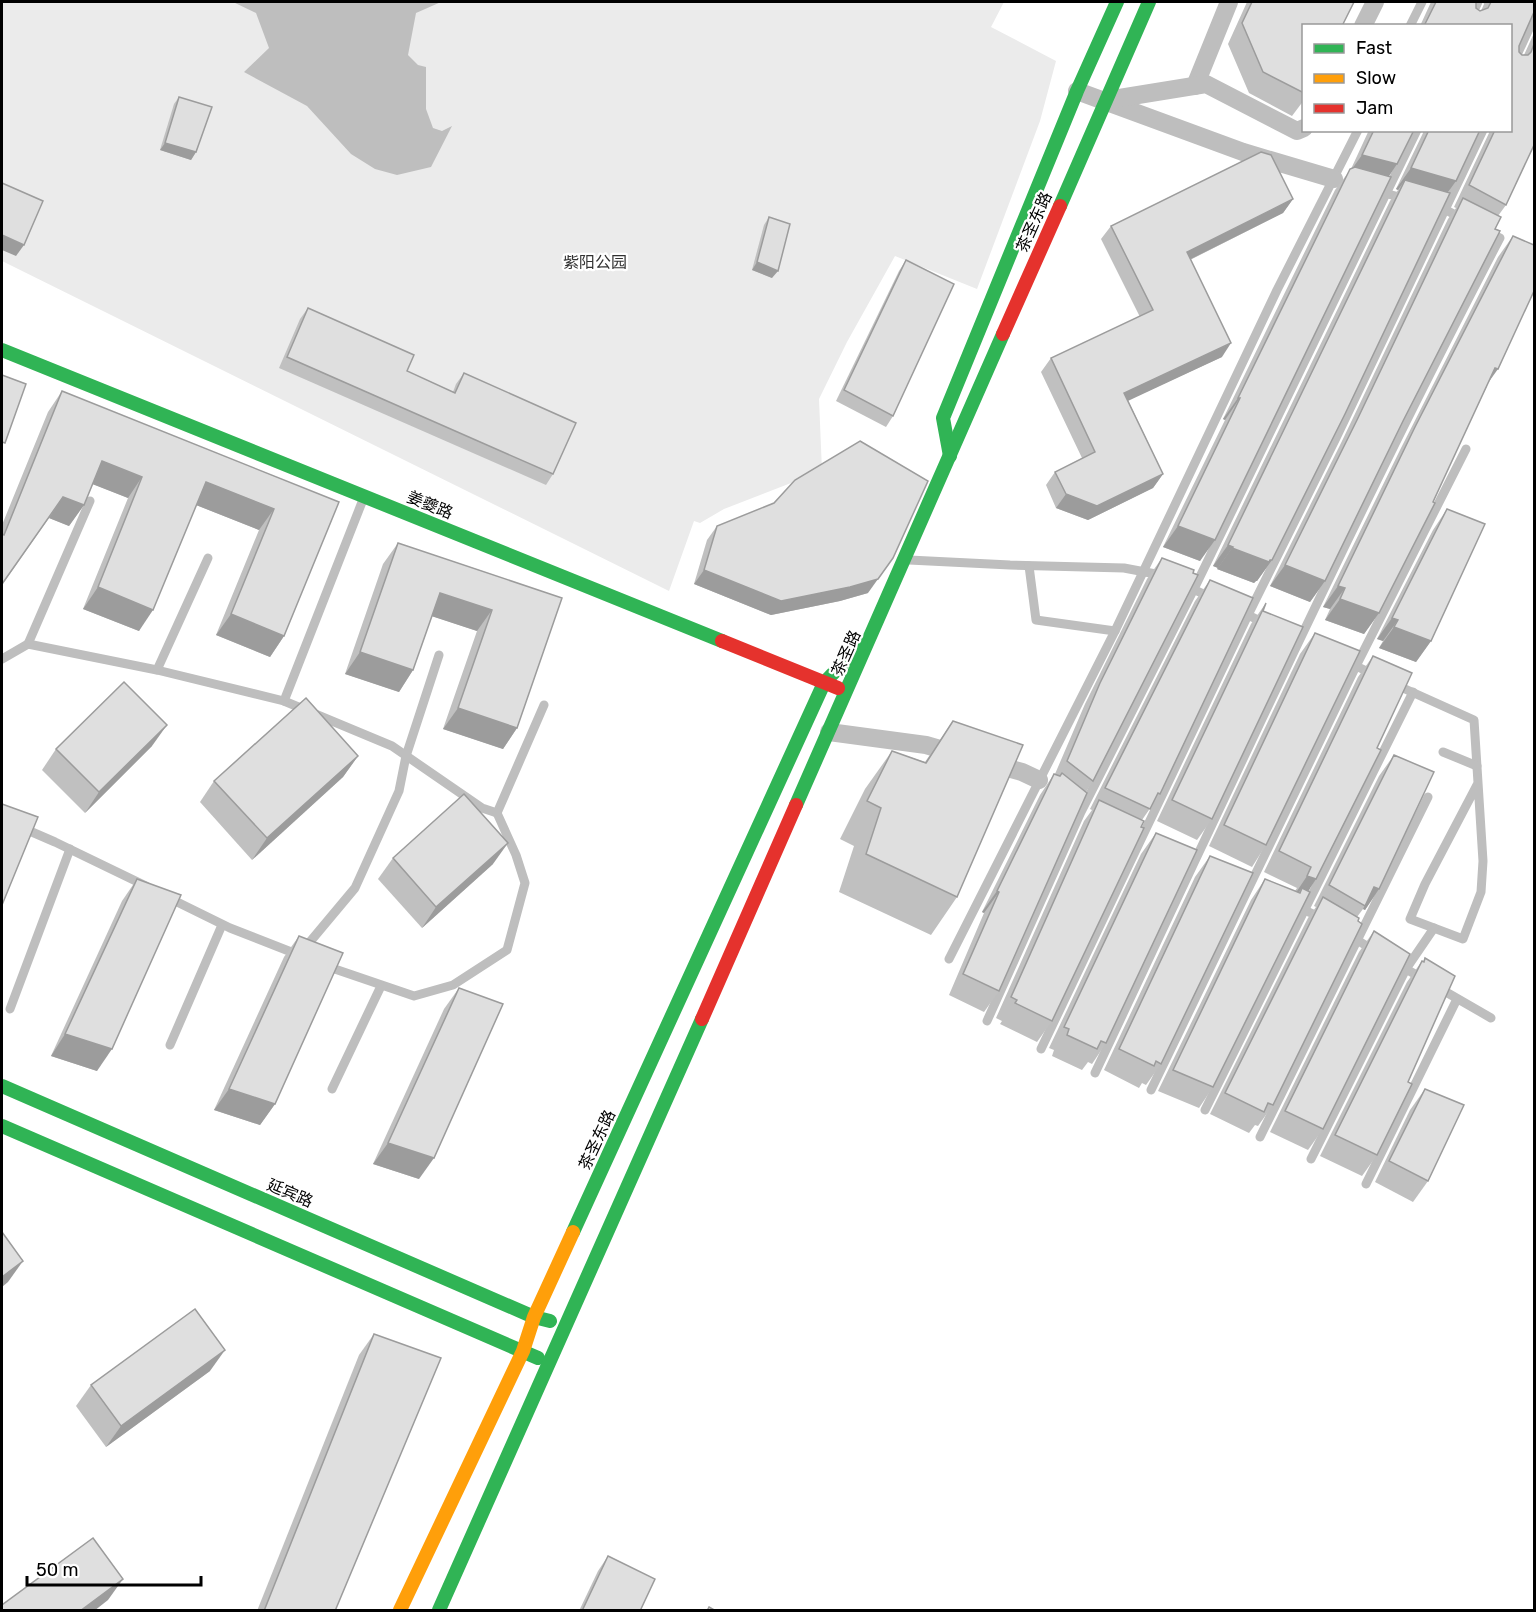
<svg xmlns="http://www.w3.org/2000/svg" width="1536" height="1612" font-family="Rubik,'Noto Sans SC',sans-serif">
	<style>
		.green { fill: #ebebeb }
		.water { fill: #bebebe }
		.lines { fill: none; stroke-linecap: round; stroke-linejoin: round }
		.lane { stroke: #bebebe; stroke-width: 9 }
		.street { stroke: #bebebe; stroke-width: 18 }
		.fast { stroke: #30b455; stroke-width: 14 }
		.slow { stroke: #ff9f0a; stroke-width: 14 }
		.jam { stroke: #e5322d; stroke-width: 14 }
		.wall { fill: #c0c0c0 }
		.shaded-wall { fill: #9c9c9c }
		.building { fill: #dfdfdf; stroke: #9c9c9c; stroke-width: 1.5 }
		.labels { text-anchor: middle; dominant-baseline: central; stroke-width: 4.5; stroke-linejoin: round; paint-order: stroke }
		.street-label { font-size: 16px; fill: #000; stroke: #fff }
		.park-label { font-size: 16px; fill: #323232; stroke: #fff }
	</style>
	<rect width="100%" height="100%" fill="#fff"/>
	<path class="green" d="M2,2h1002l-13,25 65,34 -16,60 -63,168 -82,-33 -48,86 -28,57 3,72 -98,38 -24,14 -6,-2 -25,70 -667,-330z"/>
	<path class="water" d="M233,2h208l-25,11 -8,42 10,10 8,2v42l7,19 9,3 10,-5 -21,41 -34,8 -22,-6 -24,-15 -44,-48 -63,-34 25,-24 -13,-35z"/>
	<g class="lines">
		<g class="lane">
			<path d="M1410,26l12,-24"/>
			<path d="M1467,26l11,-24"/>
			<path d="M1510,70l24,-52"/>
			<path d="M1373,190l30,8"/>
			<path d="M1431,206l15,4 17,9"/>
			<path d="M909,560l101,5 114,3 37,7"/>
			<path d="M1029,566l7,54 79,11 162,-341 81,-160"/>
			<path d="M1182,584l28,13"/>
			<path d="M1236,609l28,14"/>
			<path d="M28,644l62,-143"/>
			<path d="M2,659l26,-15 129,26 127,31 108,45 90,62 15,5 47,-108"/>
			<path d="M1345,661l28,13"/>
			<path d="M157,670l51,-112"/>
			<path d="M1394,684l80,36 9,141 -2,31 -18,47 -53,-20 15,-35 53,-101"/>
			<path d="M284,701l80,-204"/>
			<path d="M1443,752l34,14"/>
			<path d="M2,819l53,23 91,44"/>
			<path d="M169,898l61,30 69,27"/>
			<path d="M1291,904l31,14"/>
			<path d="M1346,933l27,17"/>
			<path d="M304,949l51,-61 44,-97 7,-35 33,-101"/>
			<path d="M949,959l166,-328"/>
			<path d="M1395,963l27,15"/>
			<path d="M326,966l88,30 39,-11 54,-35 18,-67 -9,-28 -19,-42"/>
			<path d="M1439,988l52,30"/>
			<path d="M10,1009l60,-160"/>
			<path d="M987,1021l94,-209 113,-223 223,-459"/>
			<path d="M170,1045l52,-120"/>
			<path d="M1041,1049l207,-434 88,-177 147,-308"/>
			<path d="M1095,1073c132,-279 261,-561 405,-835l-12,-6"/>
			<path d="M332,1089l49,-103"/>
			<path d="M1151,1090l205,-424 110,-217"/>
			<path d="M1205,1110l208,-418"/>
			<path d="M1260,1137l168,-340"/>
			<path d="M1311,1159l95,-190 28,-41"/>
			<path d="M1366,1184l91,-185"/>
		</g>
		<g class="street">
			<path d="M1363,26l12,-24"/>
			<path d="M1195,86l34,-84"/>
			<path d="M1077,91l166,61 91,27"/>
			<path d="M1107,100l99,-16 91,47 7,-3"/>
			<path d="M829,732l97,13 31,9"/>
			<path d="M989,763l33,9 17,8"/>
		</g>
		<g class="fast">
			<path d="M1060,206l89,-204"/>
			<path d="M2,350l720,291"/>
			<path d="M950,456l-7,-38 134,-327 40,-89"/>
			<path d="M796,805l207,-471"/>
			<path d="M2,1086l532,231 16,4"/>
			<path d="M2,1126l536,232"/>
			<path d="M573,1232l251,-549 37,-39"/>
			<path d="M439,1610l263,-591"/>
		</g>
		<path class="slow" d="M400,1610l123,-259 11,-34 39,-85"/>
		<g class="jam">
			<path d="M1003,334l57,-128"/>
			<path d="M722,641l116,47"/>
			<path d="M702,1019l94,-214"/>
		</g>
	</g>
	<g class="wall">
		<path d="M1247,2h107l-50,24v74l-12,16 -43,-23 -21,-49z"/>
		<path d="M1431,2h45v6l4,3h1l3,-7 -1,-2h51l-15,44v6l3,3h2l10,-22v112l-28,60 -8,11 -95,205 -78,160 -15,21 -40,-16 72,-145 106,-222 8,-11 -2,-1 35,-74v-3h21v-104h-90z"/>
		<path d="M179,97l17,55 -5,8 -31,-10 14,-46z"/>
		<path d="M1369,130h45l-17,34 -8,12 -189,385 -37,-14 62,-127 -2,-1 112,-229 16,-21z"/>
		<path d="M1423,130h57l-32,62 -176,368 -15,21h-1l-2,2 -37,-14 1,-1 -5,-2 177,-365 8,-11 -2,-1 27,-56z"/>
		<path d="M1293,199l-10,14 -93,47 32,97 -94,43 35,74 -10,14 -65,32 -32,-12 -10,-23 9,-13 27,-14 -41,-86 10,-14 89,-41 -39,-78 10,-13z"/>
		<path d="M769,217l3,61 -20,-8 12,-45z"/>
		<path d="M1513,236l-26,150 -108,227 -15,21 -39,-14 5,-11 -7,-2 78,-159 97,-191z"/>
		<path d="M906,260l-13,156 -7,11 -50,-26 63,-130z"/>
		<path d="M308,308l99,63 46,21 3,-8 8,-11 89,101 -7,11 -267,-117 21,-49z"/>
		<path d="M62,391l277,111 -55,134 -14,21 -54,-22 43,-105 -63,-25 -57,126 -56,-22 45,-111 -35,-14 -9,21 -15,21 -20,-8 -47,67v-60l46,-113z"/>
		<path d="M1447,509l-16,132 -15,21 -37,-14 4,-7 -6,-2 56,-109z"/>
		<path d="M717,526l151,67 -28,8 -69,14 -77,-31 13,-44z"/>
		<path d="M398,543l164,55 -45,130 -14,21 -60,-20 34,-98 -45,-15 -19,54 -14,22 -54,-18 38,-110z"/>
		<path d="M1162,558l-69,223 -7,11 -87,199 -15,21 -35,-17 35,-82 -2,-1 58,-117 14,-21h1l30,-70 62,-125z"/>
		<path d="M1210,580l-50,214 -18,26 -90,201 -15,21 -37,-18 2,-3 -6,-3 88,-197 8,-11 -2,-1 105,-208z"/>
		<path d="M1266,603l-3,8 -51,208 -15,21 -40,-19 94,-197z"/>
		<path d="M1315,633l-49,212 -14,22 -43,-21 91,-192z"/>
		<path d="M1373,656l-64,235 -96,196 -14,21 -41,-17 93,-191 14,-21 30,12 2,-3 -33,-16 94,-195z"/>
		<path d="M953,721l4,176 -26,38 -92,-43 15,-46 -14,-7 25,-50 27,-38 33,11z"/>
		<path d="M152,746l-67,67 -43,-43 14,-21z"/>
		<path d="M1394,755l-15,134 -14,21 -2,-1 -6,8 -84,188 -15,21 -3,-1 -6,8 -39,-19 98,-196 8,-11 -2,-1 65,-130z"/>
		<path d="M358,756l-15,21 -91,83 -52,-58 14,-21z"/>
		<path d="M1156,833l-50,210 -14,21 -4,-2 -6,8 -30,-14 2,-6 -5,-2 92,-194z"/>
		<path d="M1210,856l-49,208 -15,21 -4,-2 -3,5 -35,-18 91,-193z"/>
		<path d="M393,858l100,6 -71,64 -44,-49z"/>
		<path d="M137,879l-40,192 -46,-15 71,-155z"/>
		<path d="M1374,931l-51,198 -15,21 -38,-18 89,-180z"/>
		<path d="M299,936l-24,168 -15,21 -46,-15 70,-153z"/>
		<path d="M1425,958l-17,124 -31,73 -15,21 -42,-20 87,-174 15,-21 1,1z"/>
		<path d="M459,988l-40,191 -46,-15 71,-155z"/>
		<path d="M1425,1089l3,92 -15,21 -38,-20 35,-72z"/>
		<path d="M374,1334l-39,277h-78l102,-256z"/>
		<path d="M210,1371l-104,76 -30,-41 15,-21z"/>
		<path d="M608,1556l32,55h-61l19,-40z"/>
	</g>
	<g class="shaded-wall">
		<path d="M165,143l31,9 -5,8 -31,-10z"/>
		<path d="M1362,155l35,9 -14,21 -36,-9z"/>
		<path d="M1411,168l45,13 -15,21 -36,-22 -7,10 -2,-1z"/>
		<path d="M1293,199l-10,14 -106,53 10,-14z"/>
		<path d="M2,235l22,10 -8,11 -14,-6z"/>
		<path d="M757,262l21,9 -6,7 -20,-8z"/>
		<path d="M1231,343l-9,14 -107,50 9,-14z"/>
		<path d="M1495,368l3,1 -15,21z"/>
		<path d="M1238,398h2l-15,22 -2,-1z"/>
		<path d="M102,461l40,16 -14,21 -41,-16z"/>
		<path d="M1163,474l-10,14 -65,32 -32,-12 10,-14z"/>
		<path d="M206,482l68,27 -15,21 -68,-27z"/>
		<path d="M63,497l21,8 -15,21 -20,-8z"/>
		<path d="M1178,526l37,14 -15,21 -37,-14z"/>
		<path d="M1228,545l5,2 -15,21 -5,-2z"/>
		<path d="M1232,548l38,12h2l-15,21h-1l-2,2 -37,-14z"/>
		<path d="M893,558l-25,35 -28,8 -69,14 -77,-31 10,-14z"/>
		<path d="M1285,565l40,16 -15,21 -40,-16z"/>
		<path d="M1338,586l7,2 -15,21 -7,-2z"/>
		<path d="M98,587l55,23 -14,21 -56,-22z"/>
		<path d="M440,593l52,17 -15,21 -52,-17z"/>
		<path d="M1340,599l39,14 -15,21 -39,-14z"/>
		<path d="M231,614l53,22 -14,21 -54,-22z"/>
		<path d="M1392,618l6,2 -15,21 -6,-2z"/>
		<path d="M1394,627l37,14 -15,21 -37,-14z"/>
		<path d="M360,652l53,18 -14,22 -54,-18z"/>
		<path d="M458,708l59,20 -14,21 -60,-20z"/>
		<path d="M167,725l-15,21 -67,67 14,-21z"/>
		<path d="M358,756l-15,21 -91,83 15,-22z"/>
		<path d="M508,843l-15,21 -71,64 14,-21z"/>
		<path d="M1307,876l9,3 -14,22v-13l-7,10 -2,-1z"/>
		<path d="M1374,887l5,2 -14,21 -2,-1z"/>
		<path d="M997,891l2,1 -15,21 -2,-1z"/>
		<path d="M65,1034l47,15 -15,22 -46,-15z"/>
		<path d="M229,1089l46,15 -15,21 -46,-15z"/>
		<path d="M388,1143l46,15 -15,21 -46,-15z"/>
		<path d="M23,1261l-15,21 -6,5v-10z"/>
		<path d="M225,1350l-15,21 -104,76 15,-21z"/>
		<path d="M123,1579l-15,21 -14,11h-14z"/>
	</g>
	<g class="building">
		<path d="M1252,2h102l-12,24h-38v67l-41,-21 -21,-49z"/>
		<path d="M1436,2h40v6l4,3 8,-3 3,-6h43v10l-15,34v6l3,3h6l3,-3 3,-8v101l-28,60 -37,-20 26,-55h15v-104h-86z"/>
		<path d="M179,97l33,10 -16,45 -31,-9z"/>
		<path d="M1374,130h40l-17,34 -35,-9z"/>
		<path d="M1429,130h51l-24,51 -45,-13z"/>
		<path d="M1261,152l10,3 22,44 -106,53 44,91 -107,50 39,81 -66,32 -31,-12 -11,-22 40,-20 -44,-94 102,-48 -42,-84z"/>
		<path d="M1355,167l36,10 -176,363 -37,-14 62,-128h-2l112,-229z"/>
		<path d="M1405,180l45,13 -105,221 -73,146h-2l-1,2 -37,-14 1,-1 -5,-2z"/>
		<path d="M2,183l41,18 -19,44 -22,-10z"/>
		<path d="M1463,198l38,19 -6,12 5,2 -97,190 -78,160 -40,-16 72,-145z"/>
		<path d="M769,217l21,7 -12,47 -21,-9z"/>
		<path d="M1513,236l21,9v46l-36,78 -3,-1 -62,134 2,1 -56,110 -39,-14 5,-11 -7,-2 77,-159z"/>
		<path d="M906,260l48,24 -61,132 -49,-26z"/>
		<path d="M308,308l106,47 -7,16 48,22 9,-20 112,50 -23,51 -266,-117z"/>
		<path d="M2,375l24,9 -21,59 -3,-1z"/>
		<path d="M62,391l277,111 -55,134 -53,-22 43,-105 -68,-27 -53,128 -55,-23 44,-110 -40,-16 -18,44 -21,-8 -61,87v-50l2,1z"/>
		<path d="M860,441l68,40 -35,77 -15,21 -28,8 -69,14 -77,-31 13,-44 57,-23 21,-23z"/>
		<path d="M1447,509l38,15 -54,117 -37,-14 4,-7 -6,-2z"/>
		<path d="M398,543l164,55 -45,130 -59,-20 34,-98 -52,-17 -27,77 -53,-18z"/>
		<path d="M1162,558l32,12 -1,3 5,2 -105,206 -26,-20 33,-78z"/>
		<path d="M1210,580l43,18 -93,196 -2,-1 -8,16 -45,-21z"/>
		<path d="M1266,603l-3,8 40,16 -91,192 -40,-19z"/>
		<path d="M1315,633l45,18 -94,194 -42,-20z"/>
		<path d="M1373,656l39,17 -35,75 4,2 -65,129 -9,-3 4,-9 -32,-16z"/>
		<path d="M124,682l43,43 -68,67 -43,-43z"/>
		<path d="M306,698l52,58 -91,82 -53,-57z"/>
		<path d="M953,721l70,24 -66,152 -91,-43 15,-46 -14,-7 25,-50 34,12z"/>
		<path d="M1394,755l40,17 -55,117 -5,-2 -9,19 -36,-21z"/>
		<path d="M1062,773l25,20 -88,198 -36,-17 36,-82 -2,-1 49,-100 8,-17 6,2z"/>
		<path d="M464,794l44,49 -72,64 -43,-49z"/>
		<path d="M1099,800l45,21 -3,6 3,1 -92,193 -37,-18 2,-3 -6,-3z"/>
		<path d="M2,804l36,13 -36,88z"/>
		<path d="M1156,833l41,17 -91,193 -5,-2 -4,8 -30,-14 2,-6 -5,-2z"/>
		<path d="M1210,856l43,17 -92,191 -5,-3 -2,5 -35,-17z"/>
		<path d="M137,879l44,16 -69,154 -47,-15z"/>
		<path d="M1265,879l35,14 2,-5 8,4 -97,195 -40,-17z"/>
		<path d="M1323,897l36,21 -1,3 4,3 -89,181 -5,-2 -4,9 -39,-19z"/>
		<path d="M1374,931l36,23 -87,175 -38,-18z"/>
		<path d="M299,936l44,17 -68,151 -46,-15z"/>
		<path d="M1425,958l30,18 -47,106 4,2 -35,71 -42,-20 87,-174 2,1z"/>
		<path d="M459,988l44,16 -69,154 -46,-15z"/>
		<path d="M1425,1089l39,16 -36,76 -39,-20z"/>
		<path d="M2,1232l21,29 -21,16z"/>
		<path d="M195,1309l30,41 -104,76 -30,-41z"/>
		<path d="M374,1334l67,24 -106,253h-71z"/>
		<path d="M93,1538l30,41 -43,32h-78v-6z"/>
		<path d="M608,1556l47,23 -15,32h-58z"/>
		<path d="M709,1607l7,4h-9z"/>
	</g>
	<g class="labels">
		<g class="street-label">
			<text transform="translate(1034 222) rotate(-66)">茶圣东路</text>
			<text transform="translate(430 505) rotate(22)">姜夔路</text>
			<text transform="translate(846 653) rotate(-66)">茶圣路</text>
			<text transform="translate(597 1140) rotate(-65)">茶圣东路</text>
			<text transform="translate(290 1193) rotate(23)">延宾路</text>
		</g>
		<g class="park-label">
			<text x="595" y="262">紫阳公园</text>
		</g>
	</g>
	<rect width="1536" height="1612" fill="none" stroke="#000000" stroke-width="6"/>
	<rect x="1302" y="24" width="210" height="108" fill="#ffffff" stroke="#999999" stroke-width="1.5"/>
	<rect x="1314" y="44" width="30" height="9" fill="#30b455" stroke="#999999" stroke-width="1.5"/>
	<text x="1356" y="54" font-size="18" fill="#000000">Fast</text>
	<rect x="1314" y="74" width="30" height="9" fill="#ff9f0a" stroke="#999999" stroke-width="1.5"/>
	<text x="1356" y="84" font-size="18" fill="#000000">Slow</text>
	<rect x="1314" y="104" width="30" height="9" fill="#e5322d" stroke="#999999" stroke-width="1.5"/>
	<text x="1356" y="114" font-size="18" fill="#000000">Jam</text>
	<path d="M27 1576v9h174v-9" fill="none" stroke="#000000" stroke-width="3"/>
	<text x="36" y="1576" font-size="18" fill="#000000" stroke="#ffffff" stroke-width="4.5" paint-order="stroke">50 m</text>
</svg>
